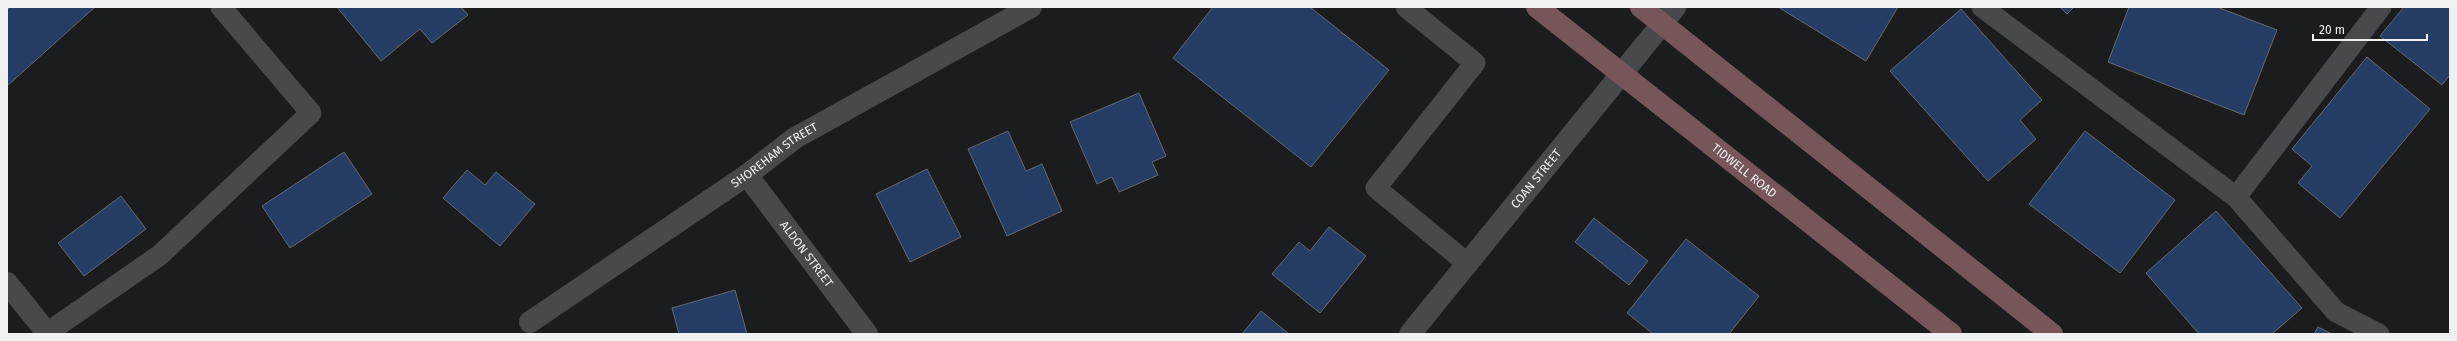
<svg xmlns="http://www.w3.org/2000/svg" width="2457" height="341" font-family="'Fira Sans',sans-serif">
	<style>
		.building { fill: #253d64; stroke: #67696c }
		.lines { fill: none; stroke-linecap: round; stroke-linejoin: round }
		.lane { stroke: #47494c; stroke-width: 21 }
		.street { stroke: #47494c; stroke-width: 22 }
		.secondary { stroke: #765658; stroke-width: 22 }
		.labels { text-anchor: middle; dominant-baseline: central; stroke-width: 3; stroke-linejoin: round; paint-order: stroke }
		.street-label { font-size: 12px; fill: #eff0f2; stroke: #1a1c1e }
	</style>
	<rect width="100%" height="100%" fill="#1a1c1e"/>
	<g class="building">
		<path d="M10,7h85l-88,79v-76z"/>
		<path d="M337,7h124l7,8 -36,28 -12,-14 -39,32z"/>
		<path d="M1213,7h97l79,63 -78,97 -138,-109z"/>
		<path d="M1778,7h120l-32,54z"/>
		<path d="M2060,7h14l-7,7z"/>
		<path d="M2129,7h88l60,23 -33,85 -136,-53z"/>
		<path d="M2404,7h46v68l-8,10 -62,-49z"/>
		<path d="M1961,9l81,91 -22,20 16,19 -48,42 -98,-110z"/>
		<path d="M2367,57l63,52 -90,109 -42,-35 14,-17 -20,-17z"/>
		<path d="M1139,93l27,63 -14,6 6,13 -39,17 -7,-15 -15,7 -27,-62z"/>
		<path d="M1008,131l18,40 16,-7 20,47 -55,25 -39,-87z"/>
		<path d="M2085,131l90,69 -55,73 -91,-69z"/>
		<path d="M344,152l28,42 -82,54 -28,-42z"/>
		<path d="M927,169l34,68 -51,25 -34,-68z"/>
		<path d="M467,170l18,15 11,-13 39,32 -35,42 -57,-48z"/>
		<path d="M121,196l25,33 -62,47 -26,-33z"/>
		<path d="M2216,211l86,97 -30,26h-73l-53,-61z"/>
		<path d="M1594,218l54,43 -19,24 -54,-43z"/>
		<path d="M1329,227l37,29 -46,57 -48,-39 27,-32 11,9z"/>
		<path d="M1686,239l73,57 -30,38h-76l-26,-21z"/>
		<path d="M735,290l12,44h-68l-7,-26z"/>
		<path d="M1261,311l28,23h-47z"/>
		<path d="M2318,327l14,7h-18z"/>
	</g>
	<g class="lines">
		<g class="lane">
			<path d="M1406,7l69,56 -99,125 92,76"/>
			<path d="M1982,7l254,190"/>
			<path d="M1662,24l14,-17"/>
			<path d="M47,333l113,-78 151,-142 -90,-106"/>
			<path d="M2379,334l-43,-22 -100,-115 145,-190"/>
		</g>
		<g class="street">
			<path id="s1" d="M747,175l120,159"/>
			<path d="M7,283l41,51"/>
			<path id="s2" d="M530,322l217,-147 48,-37 236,-131"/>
			<path id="s3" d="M1410,334l252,-310"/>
		</g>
		<g class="secondary">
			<path id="s4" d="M1537,7l414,327"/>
			<path d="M1641,7l411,327"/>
		</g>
	</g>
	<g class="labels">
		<g class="street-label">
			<text stroke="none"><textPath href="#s2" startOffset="296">SHOREHAM STREET</textPath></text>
			<text stroke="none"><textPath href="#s4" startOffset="264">TIDWELL ROAD</textPath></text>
			<text stroke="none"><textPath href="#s3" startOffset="200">COAN STREET</textPath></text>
			<text stroke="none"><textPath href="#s1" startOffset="99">ALDON STREET</textPath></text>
		</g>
	</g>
	<rect width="2457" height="341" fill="none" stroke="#eff0f2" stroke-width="16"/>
	<path d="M2313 34v6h114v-6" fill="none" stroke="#eff0f2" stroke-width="2"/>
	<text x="2319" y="34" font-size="12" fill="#eff0f2" stroke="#1a1c1e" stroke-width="3" paint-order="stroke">20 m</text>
</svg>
